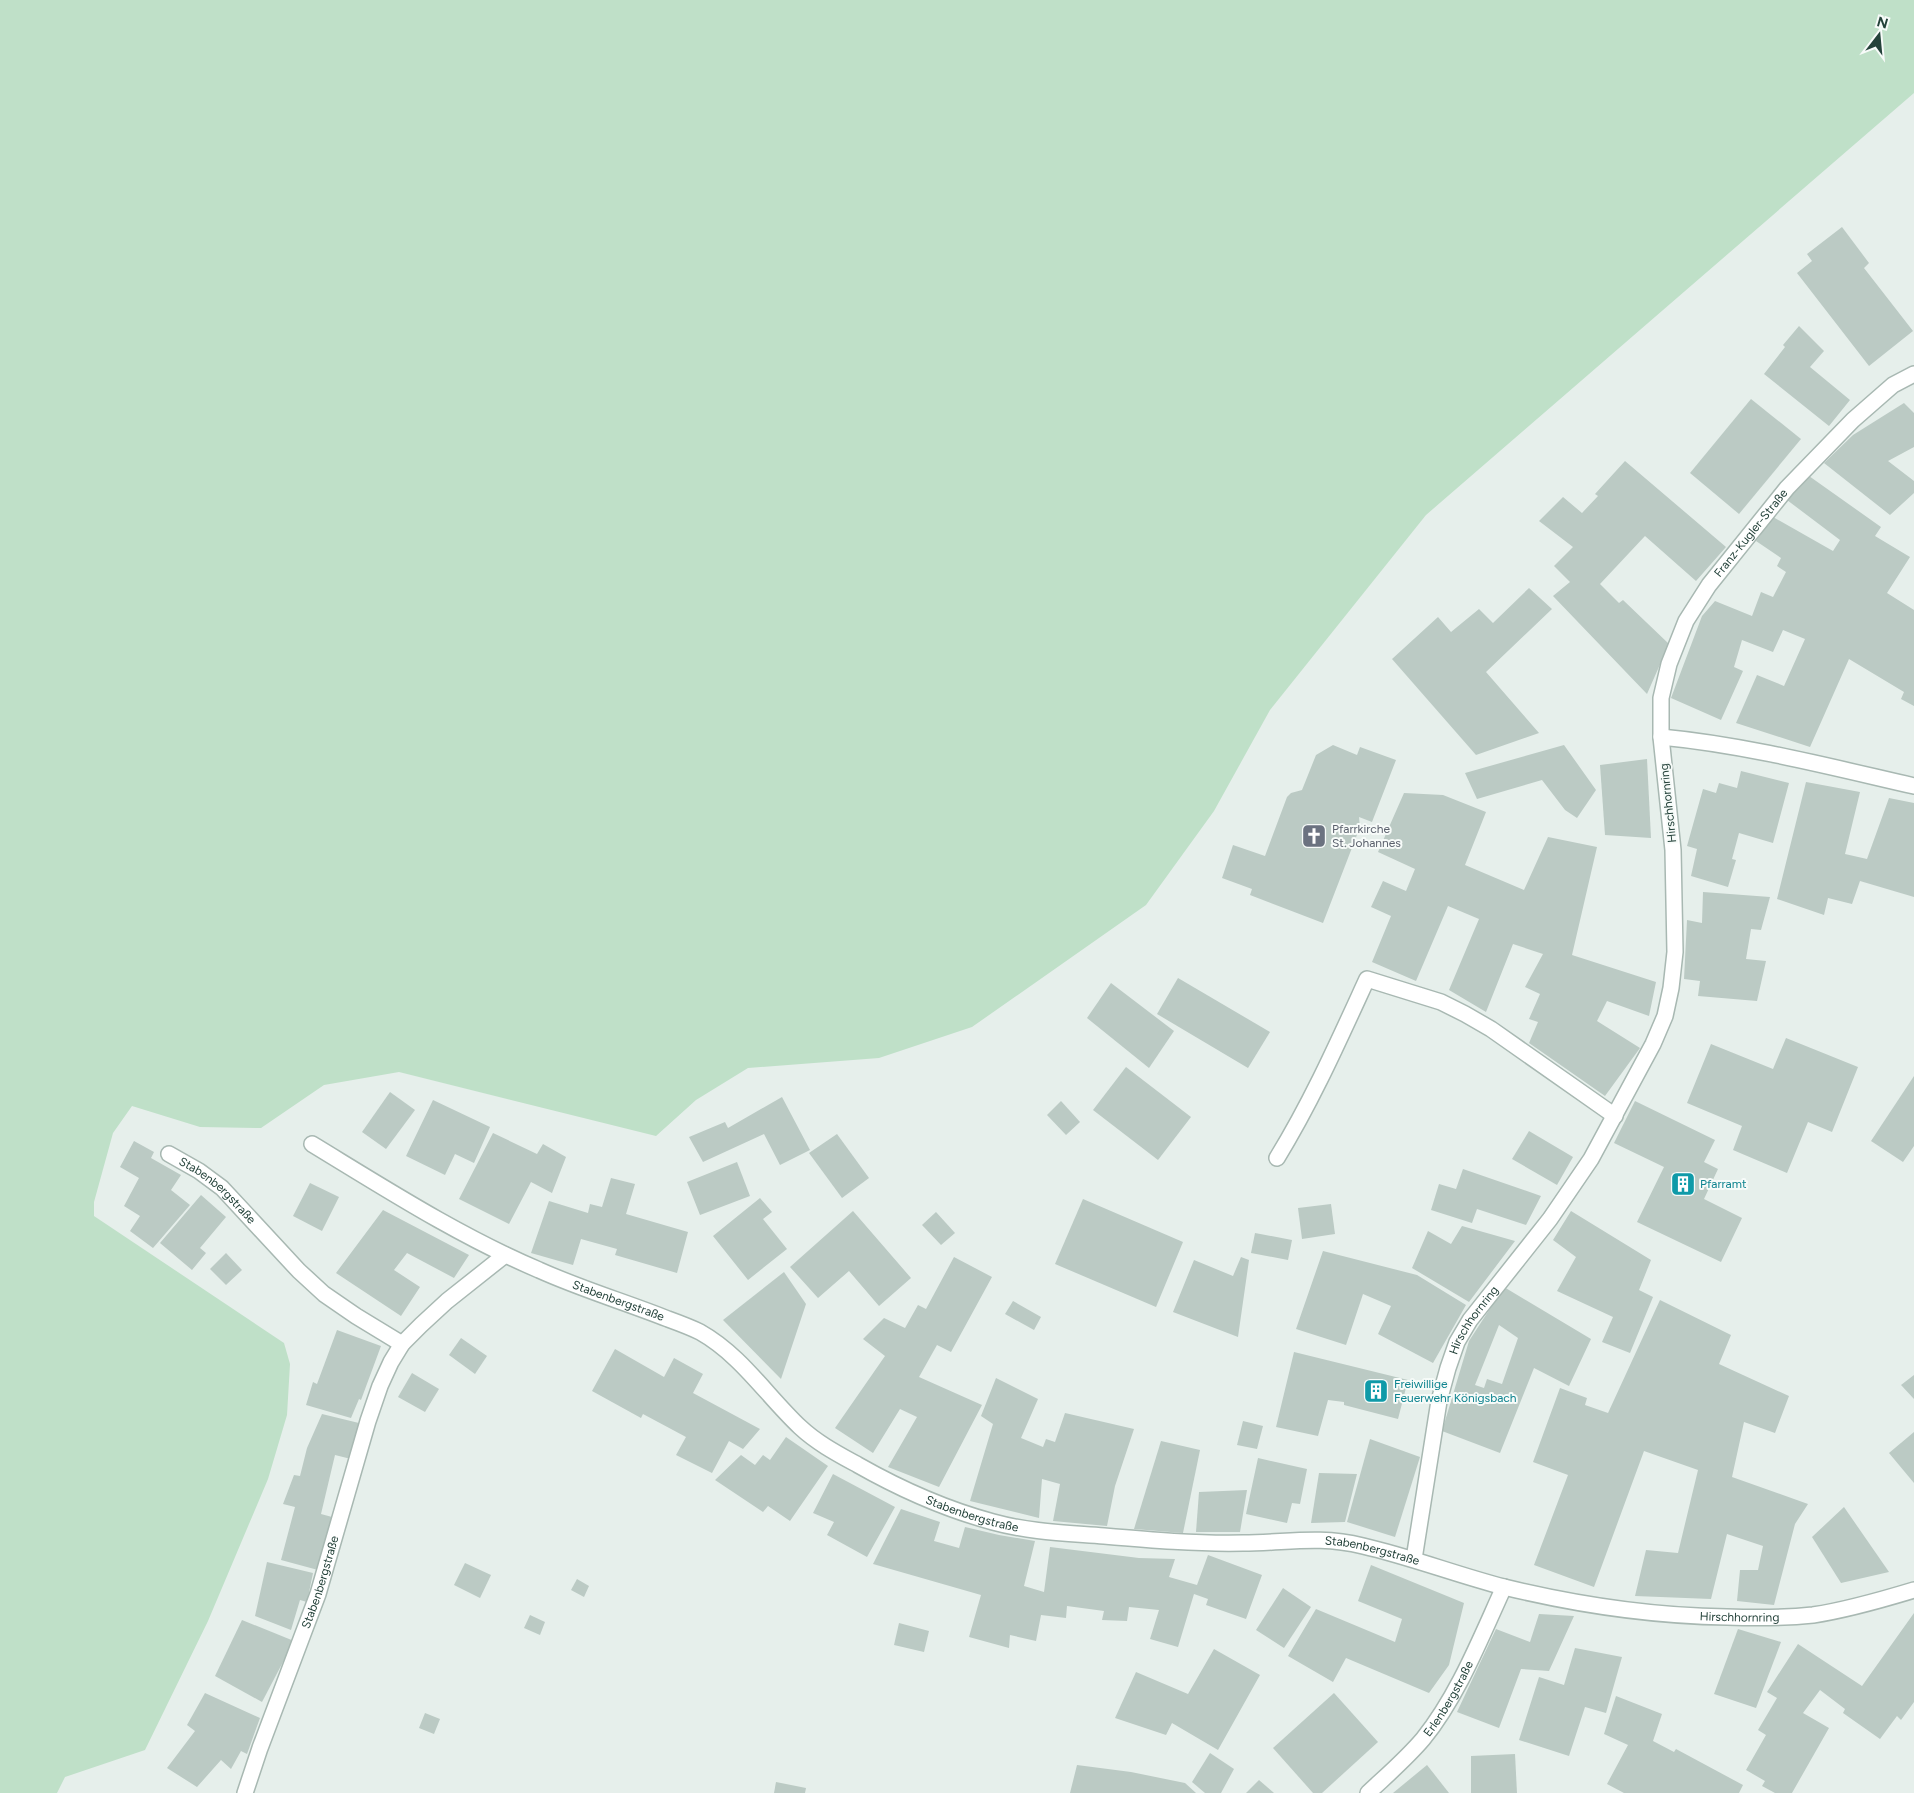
<svg xmlns="http://www.w3.org/2000/svg" width="1914" height="1793" font-family="Figtree,sans-serif">
	<style>
		.green { fill: #bfe0c8 }
		.building { fill: #bbcac4; fill-rule: evenodd }
		.lines { fill: none; stroke-linecap: round; stroke-linejoin: round }
		.minor-casing { stroke: #a8b8b2; stroke-width: 18 }
		.minor { stroke: #fff; stroke-width: 15 }
		.labels { text-anchor: middle; dominant-baseline: central; stroke-width: 4; stroke-linejoin: round; paint-order: stroke }
		.street-label { font-size: 12px; fill: #24423a; stroke: #f7fbf9 }
		.worship-label { font-size: 12px; fill: #5b616d; stroke: #f7fbf9; text-anchor: start }
		.culture-label { font-size: 12px; fill: #0d838f; stroke: #f7fbf9; text-anchor: start }
	</style>
	<rect width="100%" height="100%" fill="#e6efeb"/>
	<path class="green" d="M0,0h1914v93l-488,422 -156,195 -56,101 -68,94 -174,122 -93,31 -131,10 -52,32 -40,36 -257,-64 -75,13 -63,43 -61,-1 -68,-21 -19,27 -19,69v14l190,127 6,21 -3,51 -19,64 -60,142 -63,129 -80,27 -8,16h-57z"/>
	<g class="building">
		<path d="M1842,227l27,36 -5,5 49,63 -44,35 -72,-93 15,-12 -5,-7z"/>
		<path d="M1799,326l25,25 -14,16 40,33 -21,26 -65,-52 21,-27 -2,-2z"/>
		<path d="M1751,399l50,40 -62,75 -49,-41z"/>
		<path d="M1904,403l10,10v34l-26,14 26,20v12l-24,22 -66,-52 29,-28z"/>
		<path d="M1625,461l101,86 -30,34 -51,-45 -45,48 19,19 4,-3 46,44 -22,50 -94,-98 17,-14 -16,-16 19,-19 -34,-26 24,-24 19,16 16,-17 -3,-2z"/>
		<path d="M1809,476l72,51 -6,9 35,21 -23,36 27,17v96l-13,-7 3,-7 -55,-33 -39,88 -74,-24 21,-48 27,11 21,-47 -22,-9 -10,22 -31,-12 -8,27 9,4 -22,49 -50,-22 31,-82 13,-15 37,15 9,-24 12,5 13,-25 -9,-6 4,-8 -25,-17 17,-24 60,34 7,-11 -53,-40z"/>
		<path d="M1529,588l23,21 -66,63 53,61 -63,22 -84,-96 46,-42 13,15 28,-23 14,14z"/>
		<path d="M1333,745l24,10 3,-8 36,13 -24,62 -13,-5 1,10 -37,96 -73,-28 2,-6 -30,-11 11,-33 32,11 22,-59 4,-4 11,-3 14,-35z"/>
		<path d="M1564,745l32,45 -19,28 -12,-8 -23,-30 -65,19 -12,-26z"/>
		<path d="M1647,759l4,79 -46,-3 -5,-70z"/>
		<path d="M1741,771l48,12 -16,60 -34,-10 -7,26 4,1 -8,27 -37,-11 6,-27 -10,-3 16,-57 13,4 3,-10 18,5z"/>
		<path d="M1806,782l54,10 -15,62 22,5 22,-61 25,5v94l-54,-16 -8,23 -24,-6 -4,17 -47,-16z"/>
		<path d="M1404,793l39,2 43,17 -21,53 59,25 24,-53 49,10 -25,108 84,27 -7,34 -42,-15 -10,20 43,27 -35,48 -76,-53 9,-21 -9,-3 11,-25 -15,-7 18,-33 -30,-10 -27,68 -37,-22 30,-71 -31,-13 -32,75 -44,-19 19,-46 -20,-9 12,-26 23,10 9,-22 -37,-17z"/>
		<path d="M1703,892l67,5 -9,33 -10,-1 -5,30 20,2 -9,40 -59,-5 2,-15 -16,-2 3,-59 15,3z"/>
		<path d="M1178,978l92,54 -22,36 -91,-54z"/>
		<path d="M1111,983l63,48 -25,37 -62,-50z"/>
		<path d="M1786,1038l72,29 -26,65 -24,-10 -21,51 -54,-23 9,-24 -55,-23 24,-59 62,25z"/>
		<path d="M1126,1067l65,50 -33,43 -65,-50z"/>
		<path d="M1914,1076v70l-11,16 -32,-21z"/>
		<path d="M390,1092l25,18 -29,39 -24,-17z"/>
		<path d="M782,1097l28,53 -30,15 -16,-31 -61,28 -14,-25 36,-15 3,6z"/>
		<path d="M433,1100l57,27 -16,36 -19,-9 -10,21 -39,-19z"/>
		<path d="M1061,1101l19,21 -14,13 -19,-20z"/>
		<path d="M1635,1101l80,39 -11,22 14,7 -14,30 38,19 -21,44 -84,-40 27,-55 -50,-24z"/>
		<path d="M1529,1131l44,26 -16,28 -45,-26z"/>
		<path d="M493,1133l44,21 6,-10 23,13 -14,36 -21,-11 -22,42 -50,-25z"/>
		<path d="M837,1134l32,44 -27,20 -33,-45z"/>
		<path d="M134,1141l20,11 -3,6 30,17 -10,15 19,15 -37,43 -23,-17 10,-15 -16,-10 15,-28 -19,-11z"/>
		<path d="M737,1162l13,34 -50,19 -13,-33z"/>
		<path d="M1463,1169l78,27 -15,29 -49,-16 -5,14 -41,-13 8,-26 17,5z"/>
		<path d="M611,1178l24,6 -9,30 62,18 -11,41 -62,-18 2,-6 -36,-10 -8,26 -42,-12 18,-52 39,12 2,-9 12,3z"/>
		<path d="M310,1183l29,14 -17,34 -29,-15z"/>
		<path d="M201,1195l25,22 -26,31 6,5 -14,17 -32,-27z"/>
		<path d="M760,1198l12,14 -9,7 24,30 -39,31 -35,-44z"/>
		<path d="M1083,1199l100,43 -27,65 -101,-43z"/>
		<path d="M1331,1204l4,30 -33,5 -4,-31z"/>
		<path d="M383,1210l86,45 -15,23 -47,-25 -13,17 26,17 -19,29 -65,-43z"/>
		<path d="M853,1211l58,67 -32,28 -30,-35 -31,27 -28,-31z"/>
		<path d="M1571,1211l80,49 -12,30 14,7 -23,56 -28,-11 11,-25 -56,-26 19,-34 -23,-17z"/>
		<path d="M936,1212l19,21 -14,12 -19,-20z"/>
		<path d="M1462,1226l53,15 -46,61 -57,-34 16,-37 23,13z"/>
		<path d="M1255,1233l37,7 -4,20 -37,-7z"/>
		<path d="M1323,1251l94,24 49,30 -33,58 -55,-29 13,-28 -28,-12 -17,51 -50,-16z"/>
		<path d="M226,1253l16,17 -16,15 -16,-16z"/>
		<path d="M954,1257l38,20 -41,75 -14,-7 -18,32 63,28 -43,82 -51,-20 29,-50 -17,-8 -27,44 -38,-25 50,-72 -22,-17 21,-21 21,10 13,-23 8,4z"/>
		<path d="M1241,1257l8,3 -11,77 -65,-25 21,-52 39,16z"/>
		<path d="M784,1272l22,32 -25,75 -58,-59z"/>
		<path d="M1504,1287l87,52 -22,47 -35,-18 -34,85 -58,-22 27,-90zM1499,1325l19,13 -16,46 -15,-5 -3,9 -9,-3z"/>
		<path d="M1660,1300l71,35 -12,29 70,32 -14,37 -31,-11 -12,55 76,27 -13,20 -21,81 -37,-4 3,-31h18l5,-24 -36,-12 -16,65 -76,-3 11,-46 32,3 20,-83 -54,-19 -50,136 -60,-22 34,-90 -35,-13 27,-74 27,10 -2,7 23,8z"/>
		<path d="M1013,1301l28,16 -7,13 -29,-16z"/>
		<path d="M337,1330l44,16 -20,54 -2,-1 -8,19 -45,-13 7,-23 4,2z"/>
		<path d="M461,1338l26,18 -12,18 -26,-19z"/>
		<path d="M615,1349l49,28 10,-19 29,16 -10,19 67,36 -17,20 -14,-8 -17,32 -36,-18 10,-18 -43,-23 -2,4 -49,-27z"/>
		<path d="M1294,1352l114,28 -10,39 -54,-14v-3l-16,-2 -10,36 -42,-9z"/>
		<path d="M412,1373l27,16 -14,23 -27,-15z"/>
		<path d="M1914,1375v24l-13,-14z"/>
		<path d="M996,1378l42,21 -17,39 22,9 3,-8 9,3 10,-29 69,16 -19,57 -8,40 -54,-5 7,-37 -18,-5 -3,39 -69,-17 23,-77 -12,-8z"/>
		<path d="M322,1414l41,10 -12,35 -16,-4 -14,59 11,3 -14,53 -37,-10 14,-53 -12,-3 11,-29 6,1 7,-28z"/>
		<path d="M1243,1421l20,5 -6,23 -20,-4z"/>
		<path d="M1914,1432v51l-25,-30z"/>
		<path d="M786,1437l42,29 -38,55 -22,-15 -5,6 -48,-32 26,-25 14,10 8,-10 7,5z"/>
		<path d="M1370,1439l50,18 -25,80 -48,-15z"/>
		<path d="M1161,1441l39,9 -17,83 -49,-4z"/>
		<path d="M1258,1458l49,11 -7,35 -8,-1 -5,20 -41,-9z"/>
		<path d="M1319,1473l38,1 -12,48 -34,1z"/>
		<path d="M833,1474l62,33 -28,50 -40,-22 7,-13 -21,-9z"/>
		<path d="M1247,1490l-7,42h-44l3,-40z"/>
		<path d="M1844,1507l45,65 -48,11 -29,-46z"/>
		<path d="M901,1509l39,13 -6,19 25,7 6,-21 34,8 36,6 -11,45 20,6 6,-45 89,11 36,1 -6,18 28,8 11,-30 54,20 -16,44 -40,-14 2,-6 -14,-5 -16,53 -28,-8 9,-29 -30,-3 -2,14 -25,-1 2,-9 -37,-5 -1,12 -25,-3 -5,26 -26,-6 -1,13 -40,-11 12,-42 -108,-31z"/>
		<path d="M267,1562l46,11 -6,29 -7,-2 -9,30 -36,-14z"/>
		<path d="M465,1563l26,12 -11,23 -26,-13z"/>
		<path d="M1371,1565l93,38 -15,62 -20,28 -83,-35 -13,24 -45,-26 28,-47 79,33 7,-23 -44,-18z"/>
		<path d="M577,1579l12,7 -5,11 -13,-7z"/>
		<path d="M1283,1588l28,19 -27,41 -28,-18z"/>
		<path d="M1914,1613v89l-13,18 -4,-4 -17,23 -37,-26 2,-4 -25,-19 -17,23 26,15 -37,65h-17l-13,-7 3,-5 -19,-11 20,-35 -8,-5 19,-32 -10,-6 31,-48 64,42z"/>
		<path d="M1539,1614l35,2 -25,55 -28,-2 -22,59 -42,-16 39,-83 34,13z"/>
		<path d="M530,1615l15,7 -5,13 -16,-7z"/>
		<path d="M242,1620l52,21 -32,61 -47,-26z"/>
		<path d="M899,1623l30,8 -5,21 -30,-7z"/>
		<path d="M1738,1629l43,13 -25,66 -42,-14z"/>
		<path d="M1575,1648l47,9 -16,56 -21,-6 -16,49 -50,-16 20,-63 25,8z"/>
		<path d="M1214,1649l46,26 -42,75 -46,-27 -6,12 -51,-17 21,-46 52,22z"/>
		<path d="M205,1693l55,25 -13,36 -6,-3 -10,18 -10,-9 -24,27 -30,-19 28,-37 -8,-6z"/>
		<path d="M1334,1693l44,49 -56,51h-9l-40,-45z"/>
		<path d="M1616,1696l46,18 -9,27 21,11 2,-3 67,36 -4,8h-115l-17,-9 21,-39 -24,-11z"/>
		<path d="M425,1713l15,6 -6,15 -15,-6z"/>
		<path d="M1210,1753l24,16 -13,24h-16l-13,-11z"/>
		<path d="M1515,1754l2,39h-46v-37z"/>
		<path d="M1077,1765l54,7 54,11 11,10h-126z"/>
		<path d="M1427,1765l22,28h-56z"/>
		<path d="M1259,1780l15,13h-28z"/>
		<path d="M776,1782l30,6 -1,5h-31z"/>
	</g>
	<g class="lines">
		<defs>
			<g id="minor">
				<path d="M1661,737c85,8 170,30 253,49"/>
				<path id="s1" d="M312,1144c74,45 147,92 227,126 42,19 86,32 129,49 11,4 22,8 32,13 41,23 67,64 100,95 17,16 38,27 58,38 44,25 87,44 135,57 36,10 74,11 111,14 46,4 93,8 139,7 44,0 75,-8 120,3 48,11 94,29 141,41 74,18 147,29 223,30 28,1 58,1 86,-2 34,-5 68,-15 101,-25"/>
				<path id="s2" d="M169,1154l30,17 23,17 77,83 25,23 32,22 46,28"/>
				<path d="M1277,1158c35,-57 62,-118 90,-179l74,23 24,12 26,15 124,87"/>
				<path id="s3" d="M1414,1559l25,-158 9,-33 9,-26 13,-22 80,-101 41,-60 62,-115 12,-28 6,-28 4,-36 -2,-102 -12,-113v-39l8,-34 17,-43 23,-36 78,-97 66,-68 40,-35 21,-11"/>
				<path id="s4" d="M245,1793l15,-45 58,-154 50,-173 12,-35 11,-24 11,-18 19,-19 26,-24 58,-46"/>
				<path id="s5" d="M1368,1793c18,-17 38,-34 55,-54 35,-43 58,-102 81,-152"/>
			</g>
		</defs>
		<use href="#minor" class="minor-casing"/>
		<use href="#minor" class="minor"/>
	</g>
	<defs>
		<symbol id="church-square" viewBox="-11 -11 22 22"><rect x="-9" y="-9" width="18" height="18" rx="4" fill="#6b7280" stroke="#f7fbf9"/><path d="M-1.2-6h2.4v3.5h3.3v2.4h-3.3V6h-2.4V-.1h-3.3v-2.4h3.3Z" fill="#fff"/></symbol>
		<symbol id="building-square" viewBox="-11 -11 22 22"><rect x="-9" y="-9" width="18" height="18" rx="4" fill="#0f9aa8" stroke="#f7fbf9"/><path d="M-4-6H4V6H1V3H-1V6H-4ZM-2.5-4.3h1.7v1.8h-1.7ZM.8-4.3h1.7v1.8H.8ZM-2.5-1h1.7V.8h-1.7ZM.8-1h1.7V.8H.8Z" fill="#fff"/></symbol>
	</defs>
	<g fill-rule="evenodd">
		<use href="#church-square" x="1300" y="822" width="28" height="28"/>
		<use href="#building-square" x="1669" y="1170" width="28" height="28"/>
		<use href="#building-square" x="1362" y="1377" width="28" height="28"/>
	</g>
	<g class="labels">
		<g class="street-label">
			<text stroke="none"><textPath href="#s3" startOffset="1120">Franz-Kugler-Straße</textPath></text>
			<text transform="translate(1668 803) rotate(-96)">Hirschhornring</text>
			<text stroke="none"><textPath href="#s2" startOffset="61">Stabenbergstraße</textPath></text>
			<text stroke="none"><textPath href="#s1" startOffset="345">Stabenbergstraße</textPath></text>
			<text stroke="none"><textPath href="#s3" startOffset="249">Hirschhornring</textPath></text>
			<text stroke="none"><textPath href="#s1" startOffset="765">Stabenbergstraße</textPath></text>
			<text stroke="none"><textPath href="#s1" startOffset="1169">Stabenbergstraße</textPath></text>
			<text stroke="none"><textPath href="#s4" startOffset="224">Stabenbergstraße</textPath></text>
			<text stroke="none"><textPath href="#s1" startOffset="1544">Hirschhornring</textPath></text>
			<text stroke="none"><textPath href="#s5" startOffset="125">Erlenbergstraße</textPath></text>
		</g>
		<g class="worship-label">
			<text x="1332" y="829">Pfarrkirche<tspan x="1332" dy="14">St. Johannes</tspan></text>
		</g>
		<g class="culture-label">
			<text x="1700" y="1184">Pfarramt</text>
			<text x="1394" y="1384">Freiwillige<tspan x="1394" dy="14">Feuerwehr Königsbach</tspan></text>
		</g>
	</g>
	<g transform="translate(1879 35) rotate(16)" stroke="#f7fbf9" stroke-width="4" paint-order="stroke">
	<path d="M0-4L9 19L0 12L-9 19Z" fill="#24423a"/>
	<text y="-8" font-size="14" font-weight="bold" text-anchor="middle" fill="#24423a">N</text>
	</g>
</svg>
